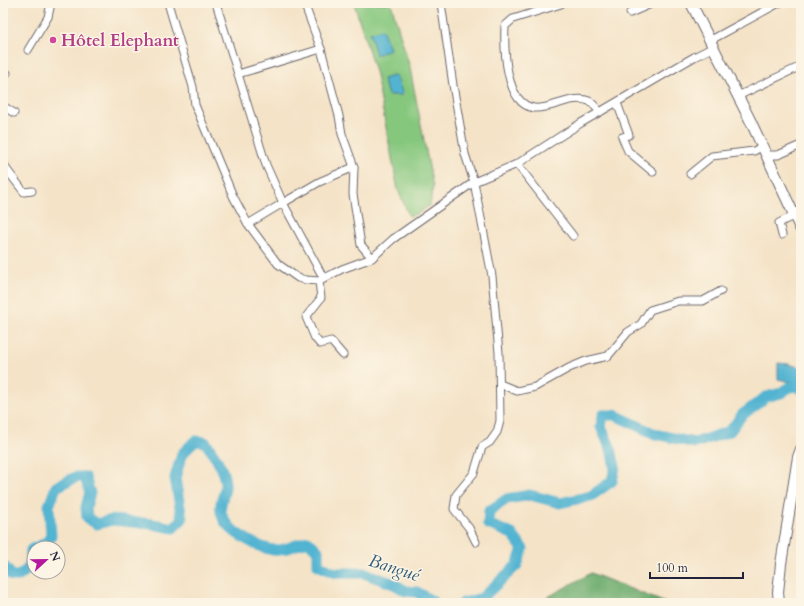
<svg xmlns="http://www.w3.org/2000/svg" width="804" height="606" font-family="Cardo,serif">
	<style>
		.green { fill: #86c77e; stroke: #54745c }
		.forest { fill: #6cac6d; stroke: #476754 }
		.water { fill: #52b4d1; stroke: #3a6b86 }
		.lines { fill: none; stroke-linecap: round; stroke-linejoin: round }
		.river { stroke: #52b4d1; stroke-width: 11 }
		.minor-casing { stroke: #6c666c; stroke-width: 9 }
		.secondary-casing { stroke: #6c666c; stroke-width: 12 }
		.minor { stroke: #fff; stroke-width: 7 }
		.secondary { stroke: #fff; stroke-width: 10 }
		.hotel-dot { fill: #d1479c; stroke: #fcf5e5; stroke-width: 1.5 }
		.labels { text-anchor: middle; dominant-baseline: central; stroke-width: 3; stroke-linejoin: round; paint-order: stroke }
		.hotel-label { font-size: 17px; font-weight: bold; fill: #b23c85; stroke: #fcf5e5; text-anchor: start }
		.water-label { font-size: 18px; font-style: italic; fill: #355c77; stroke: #fcf5e5 }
	</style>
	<rect width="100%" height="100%" fill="#fcf5e5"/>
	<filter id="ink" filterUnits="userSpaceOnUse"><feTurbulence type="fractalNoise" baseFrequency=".025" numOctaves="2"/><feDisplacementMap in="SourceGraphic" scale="8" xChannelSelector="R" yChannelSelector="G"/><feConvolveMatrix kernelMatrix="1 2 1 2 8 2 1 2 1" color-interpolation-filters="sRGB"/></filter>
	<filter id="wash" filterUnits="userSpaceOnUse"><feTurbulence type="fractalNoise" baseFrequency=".012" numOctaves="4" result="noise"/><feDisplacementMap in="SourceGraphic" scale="16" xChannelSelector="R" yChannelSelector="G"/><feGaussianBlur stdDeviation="0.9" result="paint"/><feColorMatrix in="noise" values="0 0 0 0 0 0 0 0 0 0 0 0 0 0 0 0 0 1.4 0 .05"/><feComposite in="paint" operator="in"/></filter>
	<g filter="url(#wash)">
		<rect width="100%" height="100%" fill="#f4e3c7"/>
		<path class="green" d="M354,3h37l19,65 23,119 -3,18 -13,9 -8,2 -11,-26 -22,-115z"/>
		<path class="forest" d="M591,573l75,30h-129z"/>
		<g class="water">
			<path d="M382,29l8,20 -14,6 -6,-22z"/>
			<path d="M396,75l7,20h-15l-5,-16z"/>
			<path d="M778,363l11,1 12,4v16l-23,-5z"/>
		</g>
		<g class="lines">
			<g class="river">
				<path d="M35,548l11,-5 5,-7 -2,-30 7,-19 20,-10h9l5,16 -4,14 1,11 10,6 15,-4 40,4 21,4 9,-9 -7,-41 7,-24 13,-13 10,1c9,12 18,25 20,41 2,11 -9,20 -2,35 6,14 41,34 56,32 8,0 21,-7 29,-9l10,10v14l17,8h29l30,11 12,7 11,1 18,11"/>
				<path d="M3,565l9,11h7l11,-9 1,-17 3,-2"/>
				<path d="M463,603l19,-5 35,-33 6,-16 -11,-15 -24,-10 1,-13 18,-12 23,-4 30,8 31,-7 21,-15 3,-14 -4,-18 -10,-22 2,-12h12l40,19 40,9 35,-12 12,-16 24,-18 15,-4 7,-5 7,-2 6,3"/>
			</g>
		</g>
	</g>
	<g filter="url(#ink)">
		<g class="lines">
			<defs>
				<g id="minor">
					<path d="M168,3l25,84 2,18 38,91 15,28 30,40 20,14 8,2 13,1 23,-12 30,-11 21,-19 81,-57 43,-18 64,-41 113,-66 20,-10"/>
					<path d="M216,3l22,71"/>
					<path d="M304,3l17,46 18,67 3,18 12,33 -1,27 8,51 11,13"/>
					<path d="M441,3l12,82 12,69 9,28 18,94 7,77 1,68 -3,11 -7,10 -8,5 -8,26 -18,22 -2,14 15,19 7,14"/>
					<path d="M561,4l-48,15 -8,7c-1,22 0,78 29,82 17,2 38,-14 55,-7 4,2 8,8 11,11"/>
					<path d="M630,13l23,-10"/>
					<path d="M711,40l68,-37"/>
					<path d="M321,49l-83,25 28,91 17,38 36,-21 35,-15"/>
					<path d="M28,50l20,-33 3,-14"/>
					<path d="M3,74l4,-1"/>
					<path d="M738,96l63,-30"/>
					<path d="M617,103l12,32 -7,2 6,14 25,21"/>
					<path d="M3,106l11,7"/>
					<path d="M767,155h11l23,-10"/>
					<path d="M3,162l4,8 17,22 8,-1"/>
					<path d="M517,164l56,72"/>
					<path d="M690,174l22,-18 42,-5 9,-5"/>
					<path d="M248,224l35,-21 41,76"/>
					<path d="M782,235l-3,-12 16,-8"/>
					<path d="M319,281l2,17 -15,19 9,21 5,6 11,-3 12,14"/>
					<path d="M500,384l17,7 18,-4 34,-19 17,-7 22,-5 20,-24 13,-8 9,-14 28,-9h25l18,-10"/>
				</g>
				<g id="secondary">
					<path d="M691,3l60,119 50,108"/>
					<path d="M779,603l-1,-11 3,-28 17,-107 3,-8"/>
				</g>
			</defs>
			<use href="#minor" class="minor-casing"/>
			<use href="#secondary" class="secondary-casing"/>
			<use href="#minor" class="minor"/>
			<use href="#secondary" class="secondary"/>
		</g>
	</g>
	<circle class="hotel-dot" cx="53" cy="40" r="4"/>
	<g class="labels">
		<g class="hotel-label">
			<text x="61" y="40">Hôtel Elephant</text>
		</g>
		<g class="water-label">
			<text transform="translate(394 568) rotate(18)">Bangué</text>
		</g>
	</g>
	<rect width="804" height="606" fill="none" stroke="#fcf5e5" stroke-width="16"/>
	<g transform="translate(46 560) rotate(68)"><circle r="19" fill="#fcf5e5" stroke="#a5a1a1"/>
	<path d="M0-3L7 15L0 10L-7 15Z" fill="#b5179e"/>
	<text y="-6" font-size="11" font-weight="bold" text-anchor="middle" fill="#22223b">N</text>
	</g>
	<path d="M650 572v6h93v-6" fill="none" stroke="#22223b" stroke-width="2"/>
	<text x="656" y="572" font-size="12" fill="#22223b" stroke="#fcf5e5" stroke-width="3" paint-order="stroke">100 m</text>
</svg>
